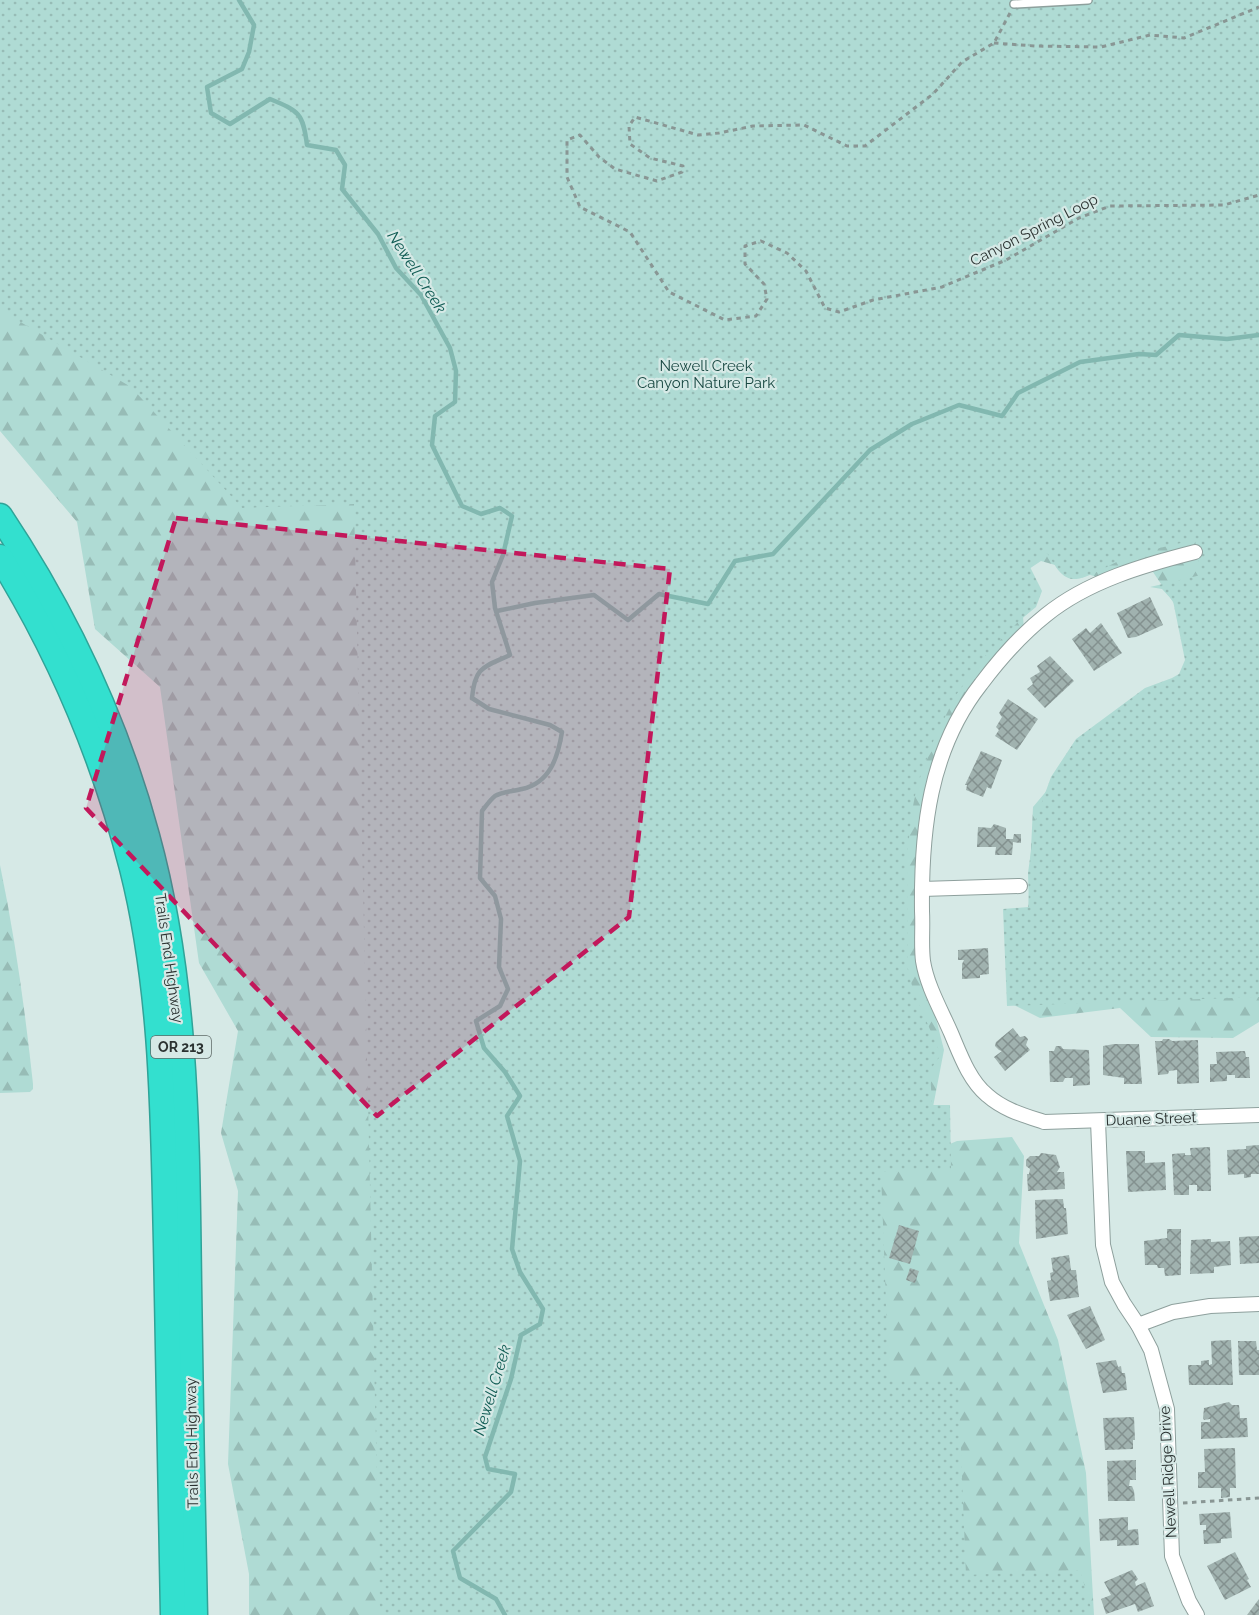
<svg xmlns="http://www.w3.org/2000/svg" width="1259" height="1615" font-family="Raleway,sans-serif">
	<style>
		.forest { fill: url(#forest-firs) }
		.park { fill: url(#park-dots) }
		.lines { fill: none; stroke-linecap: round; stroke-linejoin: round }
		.stream { stroke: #82b8b0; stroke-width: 4.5 }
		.building { fill: url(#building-cross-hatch) }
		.lane-casing { stroke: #8ea09d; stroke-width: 10 }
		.street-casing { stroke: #8ea09d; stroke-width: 16 }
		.highway-casing { stroke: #30a398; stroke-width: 27 }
		.path { stroke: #899694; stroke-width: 3; stroke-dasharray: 4.5 4.5; stroke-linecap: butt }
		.lane { stroke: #fff; stroke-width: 7 }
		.street { stroke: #fff; stroke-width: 14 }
		.highway { stroke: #33e0cf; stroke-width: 24 }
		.marked { fill: #c2185b; fill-opacity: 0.2; stroke: #c2185b; stroke-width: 4.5; stroke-dasharray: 12 8; stroke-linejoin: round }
		.labels { text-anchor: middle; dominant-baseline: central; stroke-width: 4.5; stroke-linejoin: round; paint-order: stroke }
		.shield { fill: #d6e9e6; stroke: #5e6967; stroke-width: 1.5 }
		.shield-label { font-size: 14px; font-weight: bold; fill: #2b3231 }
		.street-label { font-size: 15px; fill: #2b3231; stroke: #d6e9e6 }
		.park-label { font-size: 15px; fill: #184842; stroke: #d6e9e6 }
		.water-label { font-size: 16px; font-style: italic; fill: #0f5b53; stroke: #d6e9e6 }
	</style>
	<defs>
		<pattern id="forest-firs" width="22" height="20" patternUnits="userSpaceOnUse" patternTransform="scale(1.5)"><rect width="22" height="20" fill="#afdbd4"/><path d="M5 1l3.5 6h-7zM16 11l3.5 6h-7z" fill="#97bcb6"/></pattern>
		<pattern id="park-dots" width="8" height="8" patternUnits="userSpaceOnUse" patternTransform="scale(1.5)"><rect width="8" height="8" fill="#afdbd4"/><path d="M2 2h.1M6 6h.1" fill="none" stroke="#97bcb6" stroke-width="1.8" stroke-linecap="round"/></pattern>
		<pattern id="building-cross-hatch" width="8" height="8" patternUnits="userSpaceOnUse" patternTransform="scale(1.5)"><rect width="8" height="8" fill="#a0b2af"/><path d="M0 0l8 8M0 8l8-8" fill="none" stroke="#83918f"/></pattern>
	</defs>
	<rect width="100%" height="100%" fill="#d6e9e6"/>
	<g class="forest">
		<path d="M0,0h1259v1022l-26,16 -82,-1 -31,-29 -80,10 -32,-16 18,-48 7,-147 53,-63 100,-65 3,-53 -38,-57 -43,11 -67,-19 -21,14 4,55 -89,131 -19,179 28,110 -11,57 -36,59 60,-25 55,-4 12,19 -5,87 39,97 28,133 8,142h-845v-41l-21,-110 10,-273 -17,-58 17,-102 -39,-68 -39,-276 -65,-58 -18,-107 -77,-91z"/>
		<path d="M0,865c15,72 25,145 33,219v5l-3,3 -30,1z"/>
	</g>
	<path class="park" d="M0,0h1259v997l-252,9 -4,-97 26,-2 -1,-34 7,-52 16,-44 25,-38 69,-51 27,-10 7,-4 6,-14 -12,-59 -11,-12 -12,-2 51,-12 -6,-35c-25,5 -50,11 -74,20 -12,5 -35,20 -48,19 -13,-1 -19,-16 -26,-26l-18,12 13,26 -6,16 -17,14 -34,35 -29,39 -22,44 -17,47 -5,25 -5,45 1,113 5,21 28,65 -11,15 2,35h18l1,64 -70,3 8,209 69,-2 8,196 114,-5 13,45h-713l-26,-1111 -112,4 -111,-121 -131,-77z"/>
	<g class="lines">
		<g class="stream">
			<path d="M239,0l15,25 -5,27 -7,17 -35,18 4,26 19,11 40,-25c29,12 33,14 37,46l29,5 9,15 -3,24 36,45 18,34 25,27 29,53 6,23 -1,31 -20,14 -3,29 30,61 19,8 19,-6 12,8 -9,39 -11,27 3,26 15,47c-26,12 -35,11 -38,43l17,11 61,16 12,7c-4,25 -12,51 -40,57 -8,2 -21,3 -27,7 -5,4 -9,10 -13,15l-2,67 15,18 6,23 -2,48 9,22 -8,17 -24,15 8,27 21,24 15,24 -13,20 13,45 -8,88 8,23 23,37 -3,15 -19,11 -10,44 -26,78 3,12 27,5 -4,18 -58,59 7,27 36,21 9,16"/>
			<path d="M497,611l38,-8 59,-8 34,25 31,-26 49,10 27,-43 38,-7 97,-104 42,-26 47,-19 43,11 16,-23 62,-31 59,-8 17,1 23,-20 48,4 32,-4"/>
		</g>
	</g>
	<g class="building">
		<path d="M1150,597l13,28 -27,12 -8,1 -11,-25z"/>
		<path d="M1101,623l21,30 -28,18 -22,-32 14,-11 4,5z"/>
		<path d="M1050,656l24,25 -29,27 -18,-19 6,-5 -3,-6 10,-6 -3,-6z"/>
		<path d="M1008,699l30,20 -21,31 -22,-14 4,-6 -3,-3 6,-10 -3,-4z"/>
		<path d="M981,751l21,9 -11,29 -4,-2 -4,10 -17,-7 1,-5h-2z"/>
		<path d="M994,824l12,4v11h7l1,-5h7v9l-8,-1 -1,13h-17l1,-8h-19l1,-20 13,1z"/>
		<path d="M988,948l1,26 -9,1v3l-18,1v-15l2,-4h-6v-10z"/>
		<path d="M1013,1028l7,9 5,-1 3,3 -2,6 4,5 -25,21 -11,-14 8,-6 -3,-1 -4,-4 1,-4z"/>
		<path d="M1163,1039h6l3,2 26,-1 1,43 -22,1v-14l-8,1 -1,3 -10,1 -3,-34h7z"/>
		<path d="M1114,1044h25l3,40h-18v-6l-21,-3v-29z"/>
		<path d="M1056,1046h5l2,3 26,1 1,35 -17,1v-8h-8l-2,4h-13l-1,-31h5z"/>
		<path d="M1245,1051l1,6h3l1,21h-15v-3h-8v6l-17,1v-18h7l-1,-12z"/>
		<path d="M1259,1145v29h-8v3l-7,1v-4l-16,1 -1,-25 19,-1v-3z"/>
		<path d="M1210,1147l1,44h-14v-6h-8v10h-15l-2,-41 13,-1v2h6l-1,-7z"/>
		<path d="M1126,1151h19v12l20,-1 1,28 -38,2z"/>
		<path d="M1041,1153l15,2 4,12 -3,5h7l1,17 -37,2 -1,-17h2l1,-5 -4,-3v-6l4,-4h9z"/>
		<path d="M1063,1199l1,9h2l2,26 -32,5 -1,-39z"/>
		<path d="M899,1225l20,6 -9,33 -21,-6z"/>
		<path d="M1167,1229h14v46l-16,1 -1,-8h-6l-1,-3h-12l-1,-24 23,-3z"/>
		<path d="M1259,1236v27l-19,1 -1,-27z"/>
		<path d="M1211,1239v3l19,-1 1,24 -17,2v6l-24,1 1,-34z"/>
		<path d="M1069,1255l2,15h5l3,27 -29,4 -3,-20 4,-1 -1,-7 3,-1 -2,-14z"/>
		<path d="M910,1268l9,3 -4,12 -9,-3z"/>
		<path d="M1090,1306l15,34 -19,9 -19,-34z"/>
		<path d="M1231,1340l2,45h-44l-1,-20h13v-4l8,-1v5l3,-1 -1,-23z"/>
		<path d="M1238,1341h18l1,9h2v25h-20z"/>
		<path d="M1116,1360l2,7 3,-1 1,7h3l2,17 -24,3 -7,-30z"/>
		<path d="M1229,1402l3,3h7l1,13h7l1,19 -47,2v-17h9v-3l-6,1 -1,-2 1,-10z"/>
		<path d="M1134,1417l1,23h-2v9l-28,1 -2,-32z"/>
		<path d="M1235,1448l1,40h-6v9l-9,1v-10h-23v-16h7l-1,-23z"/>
		<path d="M1136,1460v20h-6l-1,6h3l2,5 1,10h-27l-1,-40z"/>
		<path d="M1230,1512l2,26 -11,1v4l-17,1 -1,-14h3v-5h-6l-1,-11z"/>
		<path d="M1128,1517v13l10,-1 1,16 -22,1v-6l-17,1 -1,-22z"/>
		<path d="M1235,1552l14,27 -2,1 4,7 -26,13 -18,-34z"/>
		<path d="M1132,1570l6,9 -3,3 1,4 9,-4 9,24 -16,6 -3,-8 -29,10 -5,-15 10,-4 -7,-13z"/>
		<path d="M1259,1599v16h-12z"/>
	</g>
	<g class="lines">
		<defs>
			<path id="lane" d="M1014,4l74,-4"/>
			<g id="street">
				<path d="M1195,552c-51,13 -107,29 -149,63 -24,19 -47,45 -65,69 -52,66 -60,147 -59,227 1,17 -1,34 1,50 4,25 18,49 28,72 9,21 18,47 36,62 17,15 36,20 57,27l215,-7"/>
				<path d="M922,889l98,-3"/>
				<path d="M1098,1121l5,124 9,37 12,22 14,21 13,25 16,59 5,147 17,45 8,14"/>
				<path d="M1138,1325l35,-13 37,-6 49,-2"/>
			</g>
			<g id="highway">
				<path d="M0,516c66,99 116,205 147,320 40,145 40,299 42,448 1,110 4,221 6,331"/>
				<path d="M0,557c60,97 104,201 132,311 31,122 31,251 34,375 2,124 4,248 7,372"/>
			</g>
		</defs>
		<use href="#lane" class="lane-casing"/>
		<use href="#street" class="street-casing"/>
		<use href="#highway" class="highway-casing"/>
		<g class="path">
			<path d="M1010,13l-16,30 -32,19 -29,32 -68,52h-18l-43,-21 -51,1 -34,7 -21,2 -63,-18 -6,9 1,18 20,14 33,8 -1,6 -25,9 -42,-12 -16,-12 -19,-22 -13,5v37l13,30 50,25 39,60 56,28 31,-4 11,-17 -3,-15 -19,-20v-18l16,-5 26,12 19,18 19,37 14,4 34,-12 69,-13 64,-27 73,-42 31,-12 114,-1 35,-10"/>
			<path d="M994,43l41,3 66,1 49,-12 34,3 75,-31"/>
			<path d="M1183,1503l76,-5"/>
		</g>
		<use href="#lane" class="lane"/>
		<use href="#street" class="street"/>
		<use href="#highway" class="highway"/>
	</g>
	<path class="marked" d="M176,518l494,51 -41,348 -252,199 -291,-308z"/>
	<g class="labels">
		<rect class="shield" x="151" y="1036" width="60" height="22" rx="4.5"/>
		<g class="shield-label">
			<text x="181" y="1047">OR 213</text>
		</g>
		<g class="street-label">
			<text transform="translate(1034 230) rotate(-27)">Canyon Spring Loop</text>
			<text transform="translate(169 958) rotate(82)">Trails End Highway</text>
			<text transform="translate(1151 1119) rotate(-2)">Duane Street</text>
			<text transform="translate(192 1443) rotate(-91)">Trails End Highway</text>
			<text transform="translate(1168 1472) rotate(-93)">Newell Ridge Drive</text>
		</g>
		<g class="park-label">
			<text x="706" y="366">Newell Creek<tspan x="706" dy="17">Canyon Nature Park</tspan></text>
		</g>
		<g class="water-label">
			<text transform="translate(417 272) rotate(57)">Newell Creek</text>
			<text transform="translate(492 1390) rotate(-73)">Newell Creek</text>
		</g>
	</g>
</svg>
